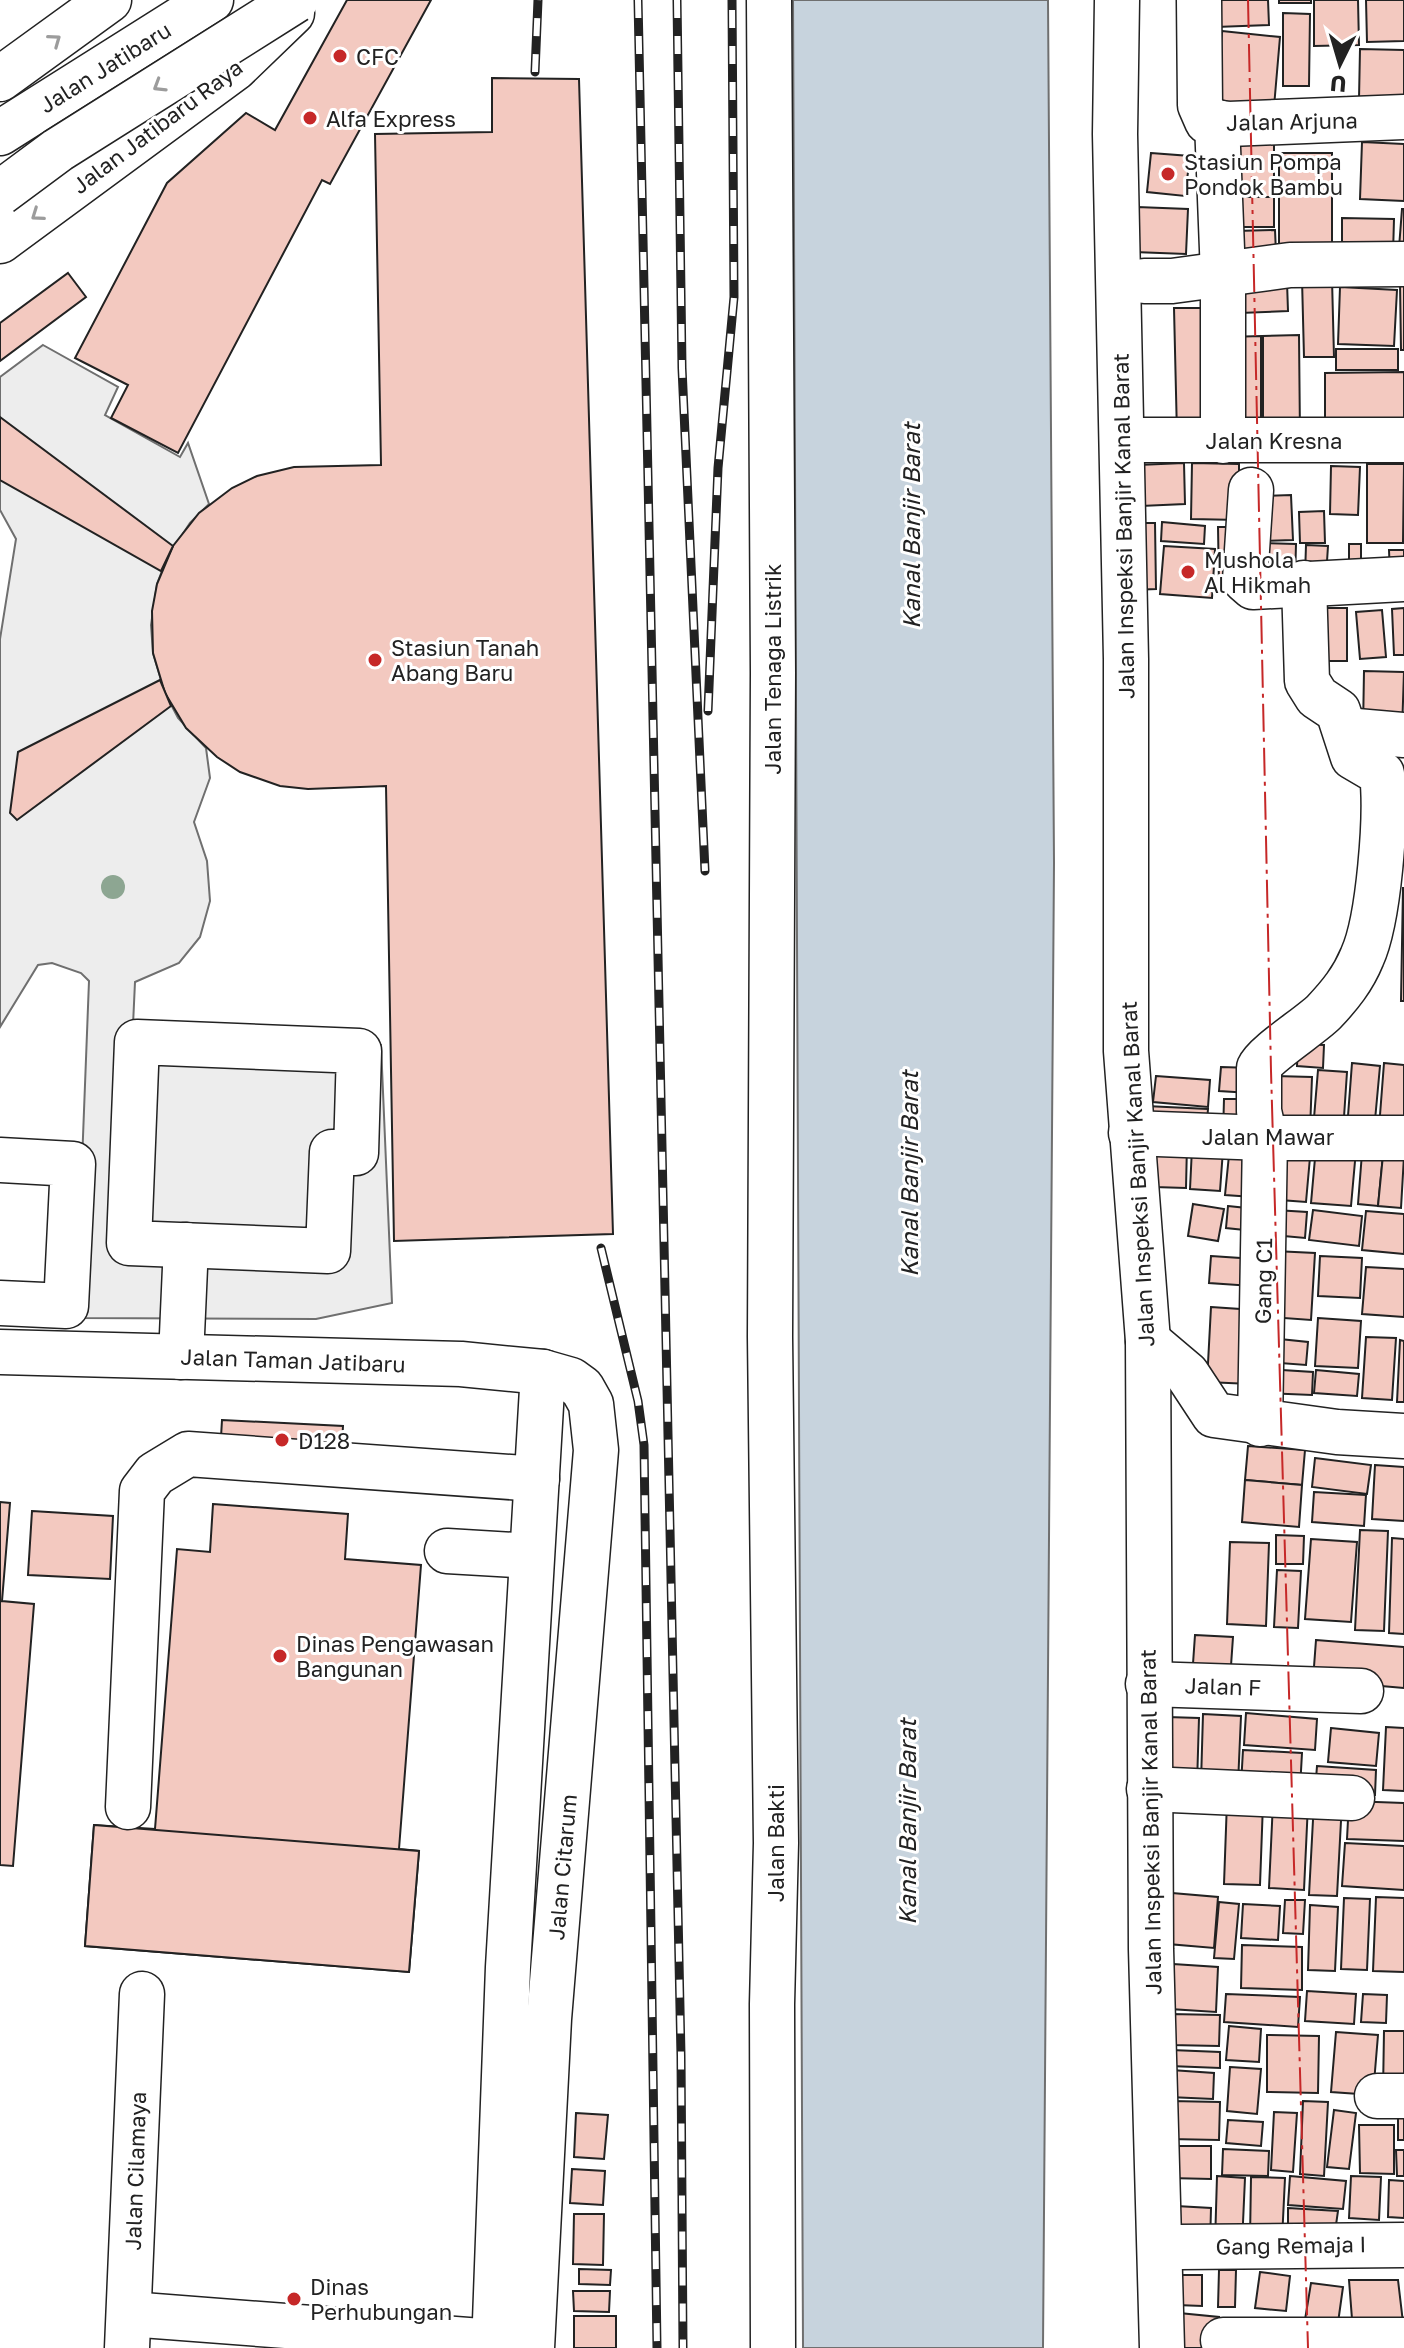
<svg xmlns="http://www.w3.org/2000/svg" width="1404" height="2348" font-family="'Golos Text',sans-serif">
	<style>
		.parking { fill: #ededed; stroke: #6f6f6f; stroke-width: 2 }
		.water { fill: #c7d3dd; stroke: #6f6f6f; stroke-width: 2 }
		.building { fill: #f3c9c0; stroke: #222; stroke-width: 2 }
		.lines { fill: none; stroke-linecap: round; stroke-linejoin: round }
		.minor-casing { stroke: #222; stroke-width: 47 }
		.major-casing { stroke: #222; stroke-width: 47 }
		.minor { stroke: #fff; stroke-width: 44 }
		.major { stroke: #fff; stroke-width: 44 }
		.rail-casing { stroke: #222; stroke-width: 9 }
		.rail { stroke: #fff; stroke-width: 6; stroke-dasharray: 18; stroke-linecap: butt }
		.major-bridge-casing { stroke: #222; stroke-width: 47; stroke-linecap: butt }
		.major-bridge { stroke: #fff; stroke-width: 44 }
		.power { stroke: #c62828; stroke-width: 2; stroke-dasharray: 28 6 4 6; stroke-linecap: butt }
		.tree { fill: #8da692 }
		.oneway { stroke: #9c9c9c }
		.poi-dot { fill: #c62828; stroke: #fff; stroke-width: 3 }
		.labels { text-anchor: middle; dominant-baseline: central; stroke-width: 6; stroke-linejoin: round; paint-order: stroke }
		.poi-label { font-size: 22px; fill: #222; stroke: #fff; text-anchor: start }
		.street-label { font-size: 22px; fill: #222; stroke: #fff }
		.water-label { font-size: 24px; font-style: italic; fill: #222; stroke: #fff }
	</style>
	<rect width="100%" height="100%" fill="#fff"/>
	<path class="parking" d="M43,345l75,42 -13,28 75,42 8,-14 21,61 -19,19 -23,35 -10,26 -6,41 2,28 12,40 13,25 28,30 4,30 -16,44 13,39 3,40 -10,36 -21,26 -44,19 -2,43 248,20 11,258 -76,16 -240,-1 13,-337 -8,-8 -29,-10 -14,2 -38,62v-388l16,-100 -16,-29v-133z"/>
	<path class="water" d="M793,0h255l6,863 -11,1485h-240z"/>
	<g class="building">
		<path d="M347,0h84l-101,184 -8,-4 -144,273 -67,-35 17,-33 -53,-27 92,-175 79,-70 29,17z"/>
		<path d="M1215,0h53l1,25 -53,2z"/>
		<rect x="1279" y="0" width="32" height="3"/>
		<path d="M1314,0h44l1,45 -45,1z"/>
		<path d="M1366,0h38v41l-37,1z"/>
		<path d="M1283,13l27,1 -1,72h-26z"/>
		<path d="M1222,31l58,6 -6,70 -58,-5z"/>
		<path d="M1360,49l44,1v50l-45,-1z"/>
		<path d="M492,78l87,1 34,1155 -219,7 -8,-455 -78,3 -28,-3 -40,-14 -23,-15 -31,-29 -21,-35 -12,-40 -1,-42 5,-27 16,-38 26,-33 33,-25 25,-12 37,-9 87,-2 -6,-331 117,-2z"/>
		<path d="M1362,142l42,2v57l-44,-2z"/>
		<path d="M1229,144h45v53h-46z"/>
		<path d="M1151,153l39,3 -5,40 -38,-4z"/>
		<rect x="1279" y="153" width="53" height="92"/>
		<rect x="1228" y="197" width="46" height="30"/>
		<path d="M1137,207l51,2 -2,45 -52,-2z"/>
		<path d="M1402,209h2v39h-5z"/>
		<path d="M1342,218l52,1 -1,35 -51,-2z"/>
		<path d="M1275,230l1,23 -41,2v-24z"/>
		<path d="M68,273l18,24 -86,64v-38z"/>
		<path d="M1302,279h30l2,78h-30z"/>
		<path d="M1287,282l1,29 -48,2 -2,-29z"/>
		<path d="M1400,283h4v67h-3z"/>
		<path d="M1340,287l57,3 -3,56 -56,-2z"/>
		<path d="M1174,308h31l3,126 -31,1z"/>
		<path d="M1299,335l1,101 -37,1v-101z"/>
		<path d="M1261,336v99l-32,1 -1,-99z"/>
		<rect x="1336" y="349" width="62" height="21"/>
		<path d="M1404,372v62l-79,1v-62z"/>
		<path d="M0,417l173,129 -12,25 -161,-91z"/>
		<path d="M1184,463l1,41 -44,2 -3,-41z"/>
		<path d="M1192,463l47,1v56l-48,-1z"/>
		<path d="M1367,464h37l-1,79h-36z"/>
		<path d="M1331,466l29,1 -2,48 -28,-1z"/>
		<path d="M1291,495l2,45 -31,1 -2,-45z"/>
		<path d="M1324,511l1,32h-25l-1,-31z"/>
		<path d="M1162,522l43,4 -1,18 -43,-3z"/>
		<path d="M1132,523h23l1,66 -23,1z"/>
		<path d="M1218,527h25l1,59h-25z"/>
		<path d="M1262,543l34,1 -1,38 -34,-1z"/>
		<rect x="1349" y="544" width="12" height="27"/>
		<path d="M1306,545l22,1 -2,31 -21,-1z"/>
		<path d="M1164,546l51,3 -3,49 -52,-4z"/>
		<path d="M1389,550h15v25h-14z"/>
		<rect x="1312" y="608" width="35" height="53"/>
		<path d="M1404,608v47h-10l-2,-46z"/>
		<path d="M1382,610l4,47 -26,2 -4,-47z"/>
		<path d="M1364,671l40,1 -2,59 -39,-1z"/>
		<path d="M160,680l11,26 -154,114 -7,-7 8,-61z"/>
		<path d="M1403,888h1v113h-3z"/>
		<path d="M1298,1044l26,1 -1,23 -26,-2z"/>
		<path d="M1352,1063l28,3 -6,65 -27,-2z"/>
		<path d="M1384,1063l20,2v65l-25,-2z"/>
		<path d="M1221,1067l31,1 -2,25 -31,-2z"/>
		<path d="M1318,1070l29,2 -4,60 -30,-2z"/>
		<path d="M1156,1076l54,4 -2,27 -55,-5z"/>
		<path d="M1275,1076l37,1 -2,54 -37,-1z"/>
		<path d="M1224,1099h30l-31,36z"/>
		<path d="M1146,1106l62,3 -2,25 -62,-4z"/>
		<path d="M1155,1143l32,1 -1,44 -32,-1z"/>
		<path d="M1285,1144l26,2 -5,56 -26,-2z"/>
		<path d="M1230,1145l28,2 -5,50 -28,-2z"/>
		<path d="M1316,1147l40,3 -5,56 -40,-3z"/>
		<path d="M1192,1148l31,2 -3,41 -30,-2z"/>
		<path d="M1362,1153l21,2 -5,51 -20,-2z"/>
		<path d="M1383,1155l21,1 -3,52 -23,-2z"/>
		<path d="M1193,1204l31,5 -6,32 -30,-5z"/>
		<path d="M1228,1206l28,3 -2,22 -28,-3z"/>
		<path d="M1275,1210l32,2 -2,26 -32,-3z"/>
		<path d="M1313,1210l49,6 -3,30 -50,-6z"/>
		<path d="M1366,1211l38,3v40l-42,-4z"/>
		<path d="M1274,1251l41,2 -4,67 -42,-3z"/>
		<path d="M1211,1256l44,3 -3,27 -43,-3z"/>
		<path d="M1320,1256l42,2 -2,40 -42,-2z"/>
		<path d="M1366,1267l38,2v48l-42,-3z"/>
		<path d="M1211,1307l44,3 -5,74 -43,-2z"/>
		<path d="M1318,1318l43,3 -3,47 -43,-2z"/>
		<path d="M1366,1337l30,1 -4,62 -30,-2z"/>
		<path d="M1269,1338l39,4 -2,23 -39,-3z"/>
		<path d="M1400,1340l4,1v61h-7z"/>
		<path d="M1267,1369l46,3 -1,23 -46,-2z"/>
		<path d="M1316,1370l43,4 -2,22 -43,-3z"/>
		<path d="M222,1420l121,6 -2,35 -121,-7z"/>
		<path d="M1248,1446l57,4 -3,35 -57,-5z"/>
		<path d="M1315,1458l56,7 -4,29 -55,-7z"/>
		<path d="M1375,1465l29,2v54l-32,-2z"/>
		<path d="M1245,1480l57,5 -3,42 -57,-5z"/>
		<path d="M1314,1492l52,3 -2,31 -52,-4z"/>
		<path d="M0,1502l10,1 -8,98 32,3 -21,262 -13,-1z"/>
		<path d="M213,1504l135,10 -3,45 76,6 -22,284 20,2 -10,121 -324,-26 9,-121 61,4 22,-280 33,3z"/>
		<path d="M32,1511l81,5 -3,63 -82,-4z"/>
		<path d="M1360,1530l28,1 -4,100 -29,-1z"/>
		<path d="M1276,1535l28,1 -1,28h-27z"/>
		<path d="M1392,1538l12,1v95l-15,-1z"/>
		<path d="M1311,1539l46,3 -6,80 -46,-3z"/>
		<path d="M1230,1542l39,1 -3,83 -39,-2z"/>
		<path d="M1277,1570l24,1 -3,57 -24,-1z"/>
		<path d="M1195,1635l38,2 -3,43 -38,-2z"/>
		<path d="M1316,1640l88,7v41l-91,-8z"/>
		<path d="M1246,1713l71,6 -2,31 -71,-5z"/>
		<path d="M1203,1714l38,2 -3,68 -37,-2z"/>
		<path d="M1167,1717l32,1 -2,67 -32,-1z"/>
		<path d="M1386,1727l18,1v63l-21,-1z"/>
		<path d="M1331,1728l48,5 -3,33 -48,-4z"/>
		<path d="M1243,1750l59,3 -2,36 -59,-4z"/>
		<path d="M1317,1766l59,4 -1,25 -60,-3z"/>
		<path d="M1227,1801l36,2 -3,82 -36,-1z"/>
		<path d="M1314,1801l28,1 -5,94 -28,-1z"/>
		<path d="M1349,1801l55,2v38l-57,-2z"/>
		<path d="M1273,1802l35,2 -4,86 -35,-2z"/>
		<path d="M94,1825l325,26 -10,121 -324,-26z"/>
		<path d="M1345,1843l59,3v44l-62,-4z"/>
		<path d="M1172,1893l46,4 -4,51 -46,-4z"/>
		<path d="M1376,1897l28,1v74l-31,-1z"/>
		<path d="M1344,1898l26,1 -3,71 -26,-1z"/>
		<path d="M1285,1900h20l-2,34 -20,-1z"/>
		<path d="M1219,1902l20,2 -5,55 -20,-1z"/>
		<path d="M1243,1904l37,2 -2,34 -37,-2z"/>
		<path d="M1310,1905l28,2 -3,64 -27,-1z"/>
		<path d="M1242,1945l60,2v43l-61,-2z"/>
		<path d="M1173,1964l45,3 -2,45 -46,-3z"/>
		<path d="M1307,1991l49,3 -2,30 -49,-3z"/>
		<path d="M1226,1994l74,3 -2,30 -74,-5z"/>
		<path d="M1363,1994l24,1 -1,28 -25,-1z"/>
		<path d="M1170,2014l50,1 -1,31 -49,-1z"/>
		<path d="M1229,2026l32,3 -2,33 -33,-2z"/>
		<path d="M1384,2031h20v62l-21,-1z"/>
		<path d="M1336,2032l42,3 -5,60 -42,-3z"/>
		<path d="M1267,2035l52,1 -1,57 -51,-1z"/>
		<path d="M1171,2050l49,2v16l-50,-2z"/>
		<path d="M1230,2067l31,2 -4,45 -30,-3z"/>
		<path d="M1171,2070l43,3 -1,26 -44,-2z"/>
		<rect x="1398" y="2099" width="6" height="41"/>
		<path d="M1171,2101l49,1 -1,38 -49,-1z"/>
		<path d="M1303,2101l25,1 -4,74 -24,-2z"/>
		<path d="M1334,2110l22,3 -7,56 -22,-2z"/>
		<path d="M1274,2112l23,1 -4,59 -22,-2z"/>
		<path d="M576,2113l32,2 -4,44 -30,-2z"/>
		<path d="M1228,2120l35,2 -2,24 -35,-3z"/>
		<path d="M1359,2125h35v49l-34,-1z"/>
		<path d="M1169,2146h42v33l-42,-1z"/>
		<path d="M1223,2149l46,2 -1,25 -46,-1z"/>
		<path d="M1396,2150h8v26h-7z"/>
		<path d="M572,2169l33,2 -2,34 -33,-2z"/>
		<path d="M1217,2176l28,2 -3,67 -27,-1z"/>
		<path d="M1290,2176l56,5 -3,28 -55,-4z"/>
		<path d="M1351,2176l30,1 -2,43 -30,-2z"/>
		<path d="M1251,2177l34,1 -3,62 -32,-1z"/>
		<path d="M1389,2180l15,1v37l-16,-1z"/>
		<path d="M1176,2206l35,2 -1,38 -36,-1z"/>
		<path d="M1288,2208l50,3 -4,28 -46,-2z"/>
		<path d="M574,2214h30l-1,51 -30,-1z"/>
		<path d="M579,2269l32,1 -1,15 -31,-1z"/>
		<path d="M1219,2270h17l-1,37h-17z"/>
		<path d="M1260,2272l30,4 -4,35 -31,-3z"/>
		<path d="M1177,2275h25v31l-25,-1z"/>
		<path d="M1349,2280h49l6,51 -51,1z"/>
		<path d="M1311,2283l32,4 -7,50 -33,-5z"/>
		<path d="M573,2291h37l-1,21 -35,-1z"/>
		<path d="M1179,2313l40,4 -3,31h-40z"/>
		<rect x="574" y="2316" width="42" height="32"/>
	</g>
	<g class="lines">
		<defs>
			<g id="minor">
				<path d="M769,0l4,673 -3,664 6,506 -4,161 1,344"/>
				<path d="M1117,0l-2,134 11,525v392l22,290 3,608 11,399"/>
				<path d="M1199,0l1,105 7,16 22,3 175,-7"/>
				<path d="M1217,122l6,153v166"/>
				<path d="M1144,281h28l118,-16 114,-1"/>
				<path d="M1143,440h261"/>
				<path d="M1251,490l-6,90 8,7 151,-8"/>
				<path d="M1345,730l59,5"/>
				<path d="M137,1042l222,9 -3,102 -24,-1 -4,99 -199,-8z"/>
				<path d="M1131,1133l134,5h139"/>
				<path d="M0,1160l73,4 -7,142 -66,-3"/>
				<path d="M1148,1341l39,33 27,41 123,17 67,4"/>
				<path d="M0,1352l461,12 82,8 28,8 11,8 9,16 5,46 -47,569 -17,329"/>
				<path d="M181,1357l5,-112"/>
				<path d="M1260,1424l5,-286 -6,-27v-43c6,-14 51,-42 65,-56 16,-17 29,-33 38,-55 17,-37 25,-142 20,-183l-29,-17 -15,-46 -21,-14 -10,-16 -3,-98"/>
				<path d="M447,1551l84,5"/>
				<path d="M1148,1684l213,7"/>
				<path d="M1149,1789l203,9"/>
				<path d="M128,1807l14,-316 13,-17 33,-20 349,25"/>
				<path d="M1377,2096h27"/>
				<path d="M1179,2247l225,-2"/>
				<path d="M129,2314l365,28"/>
				<path d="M1223,2340h181"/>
				<path d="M127,2348l15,-354"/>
				<path d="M494,2348l14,-381 35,-595"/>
			</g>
			<g id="major">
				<path d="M0,79l109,-79"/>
				<path d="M0,133l211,-133"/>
				<path d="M0,241l235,-173 57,-55"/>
			</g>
		</defs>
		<use href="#minor" class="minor-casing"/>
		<use href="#major" class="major-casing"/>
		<use href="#minor" class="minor"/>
		<use href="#major" class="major"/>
		<defs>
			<g id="rail">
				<path d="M638,0l43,2056 2,292"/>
				<path d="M677,0l5,368 23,503"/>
				<path d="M535,72l3,-72"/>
				<path d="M708,711l10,-243 16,-171 -2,-297"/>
				<path d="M601,1248l37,153 6,44 13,903"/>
			</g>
		</defs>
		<use href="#rail" class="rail-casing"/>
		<use href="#rail" class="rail"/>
		<defs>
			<path id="major-bridge" d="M0,193l58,-43 238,-150"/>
		</defs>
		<use href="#major-bridge" class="major-bridge-casing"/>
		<use href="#major-bridge" class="major-bridge"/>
		<path class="power" d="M1248,0l23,1071 37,1277"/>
	</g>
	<circle class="tree" cx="113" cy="887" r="12"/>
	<defs><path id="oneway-chevron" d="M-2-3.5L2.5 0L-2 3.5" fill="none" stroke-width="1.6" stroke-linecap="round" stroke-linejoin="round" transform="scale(2)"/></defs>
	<g class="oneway">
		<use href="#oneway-chevron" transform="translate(55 40) rotate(-36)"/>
		<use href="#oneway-chevron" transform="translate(159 86) rotate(148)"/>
		<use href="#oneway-chevron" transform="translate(37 215) rotate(145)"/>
	</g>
	<g class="poi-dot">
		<circle cx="340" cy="56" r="8"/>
		<circle cx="310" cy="118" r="8"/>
		<circle cx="1168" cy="174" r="8"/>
		<circle cx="1188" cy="572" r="8"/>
		<circle cx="375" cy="660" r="8"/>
		<circle cx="282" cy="1440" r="8"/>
		<circle cx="280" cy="1656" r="8"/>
		<circle cx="294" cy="2299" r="8"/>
	</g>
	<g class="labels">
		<g class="poi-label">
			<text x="356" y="56">CFC</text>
			<text x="326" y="118">Alfa Express</text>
			<text x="1184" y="161">Stasiun Pompa<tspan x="1184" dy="25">Pondok Bambu</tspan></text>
			<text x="1204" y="559">Mushola<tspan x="1204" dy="25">Al Hikmah</tspan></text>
			<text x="391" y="647">Stasiun Tanah<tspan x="391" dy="25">Abang Baru</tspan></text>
			<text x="298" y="1440">D128</text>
			<text x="296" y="1643">Dinas Pengawasan<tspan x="296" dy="25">Bangunan</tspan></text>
			<text x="310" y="2286">Dinas<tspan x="310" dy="25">Perhubungan</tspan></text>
		</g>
		<g class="street-label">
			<text transform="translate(105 67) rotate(-32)">Jalan Jatibaru</text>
			<text transform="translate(1292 121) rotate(-1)">Jalan Arjuna</text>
			<text transform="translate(157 126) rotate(-37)">Jalan Jatibaru Raya</text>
			<text x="1274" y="440">Jalan Kresna</text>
			<text transform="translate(1123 526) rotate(-91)">Jalan Inspeksi Banjir Kanal Barat</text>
			<text transform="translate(772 669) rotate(-90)">Jalan Tenaga Listrik</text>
			<text x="1268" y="1136">Jalan Mawar</text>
			<text transform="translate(1137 1174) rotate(-93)">Jalan Inspeksi Banjir Kanal Barat</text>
			<text transform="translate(1263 1281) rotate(-89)">Gang C1</text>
			<text transform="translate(293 1360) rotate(2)">Jalan Taman Jatibaru</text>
			<text transform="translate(1223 1686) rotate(2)">Jalan F</text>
			<text transform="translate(1150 1822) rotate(-91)">Jalan Inspeksi Banjir Kanal Barat</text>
			<text transform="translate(775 1843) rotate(-90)">Jalan Bakti</text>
			<text transform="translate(562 1867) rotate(-85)">Jalan Citarum</text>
			<text transform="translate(135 2171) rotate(-88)">Jalan Cilamaya</text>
			<text transform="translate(1291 2245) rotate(-1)">Gang Remaja I</text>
		</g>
		<g class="water-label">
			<text transform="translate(910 526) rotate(-90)">Kanal Banjir Barat</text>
			<text transform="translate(908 1174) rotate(-90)">Kanal Banjir Barat</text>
			<text transform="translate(906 1822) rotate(-90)">Kanal Banjir Barat</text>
		</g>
	</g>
	<g transform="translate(1340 64) rotate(185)" stroke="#ffffff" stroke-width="6" paint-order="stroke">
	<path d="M0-6L14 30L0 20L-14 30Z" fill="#222222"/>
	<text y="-12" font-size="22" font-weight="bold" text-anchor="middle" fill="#222222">U</text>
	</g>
</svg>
